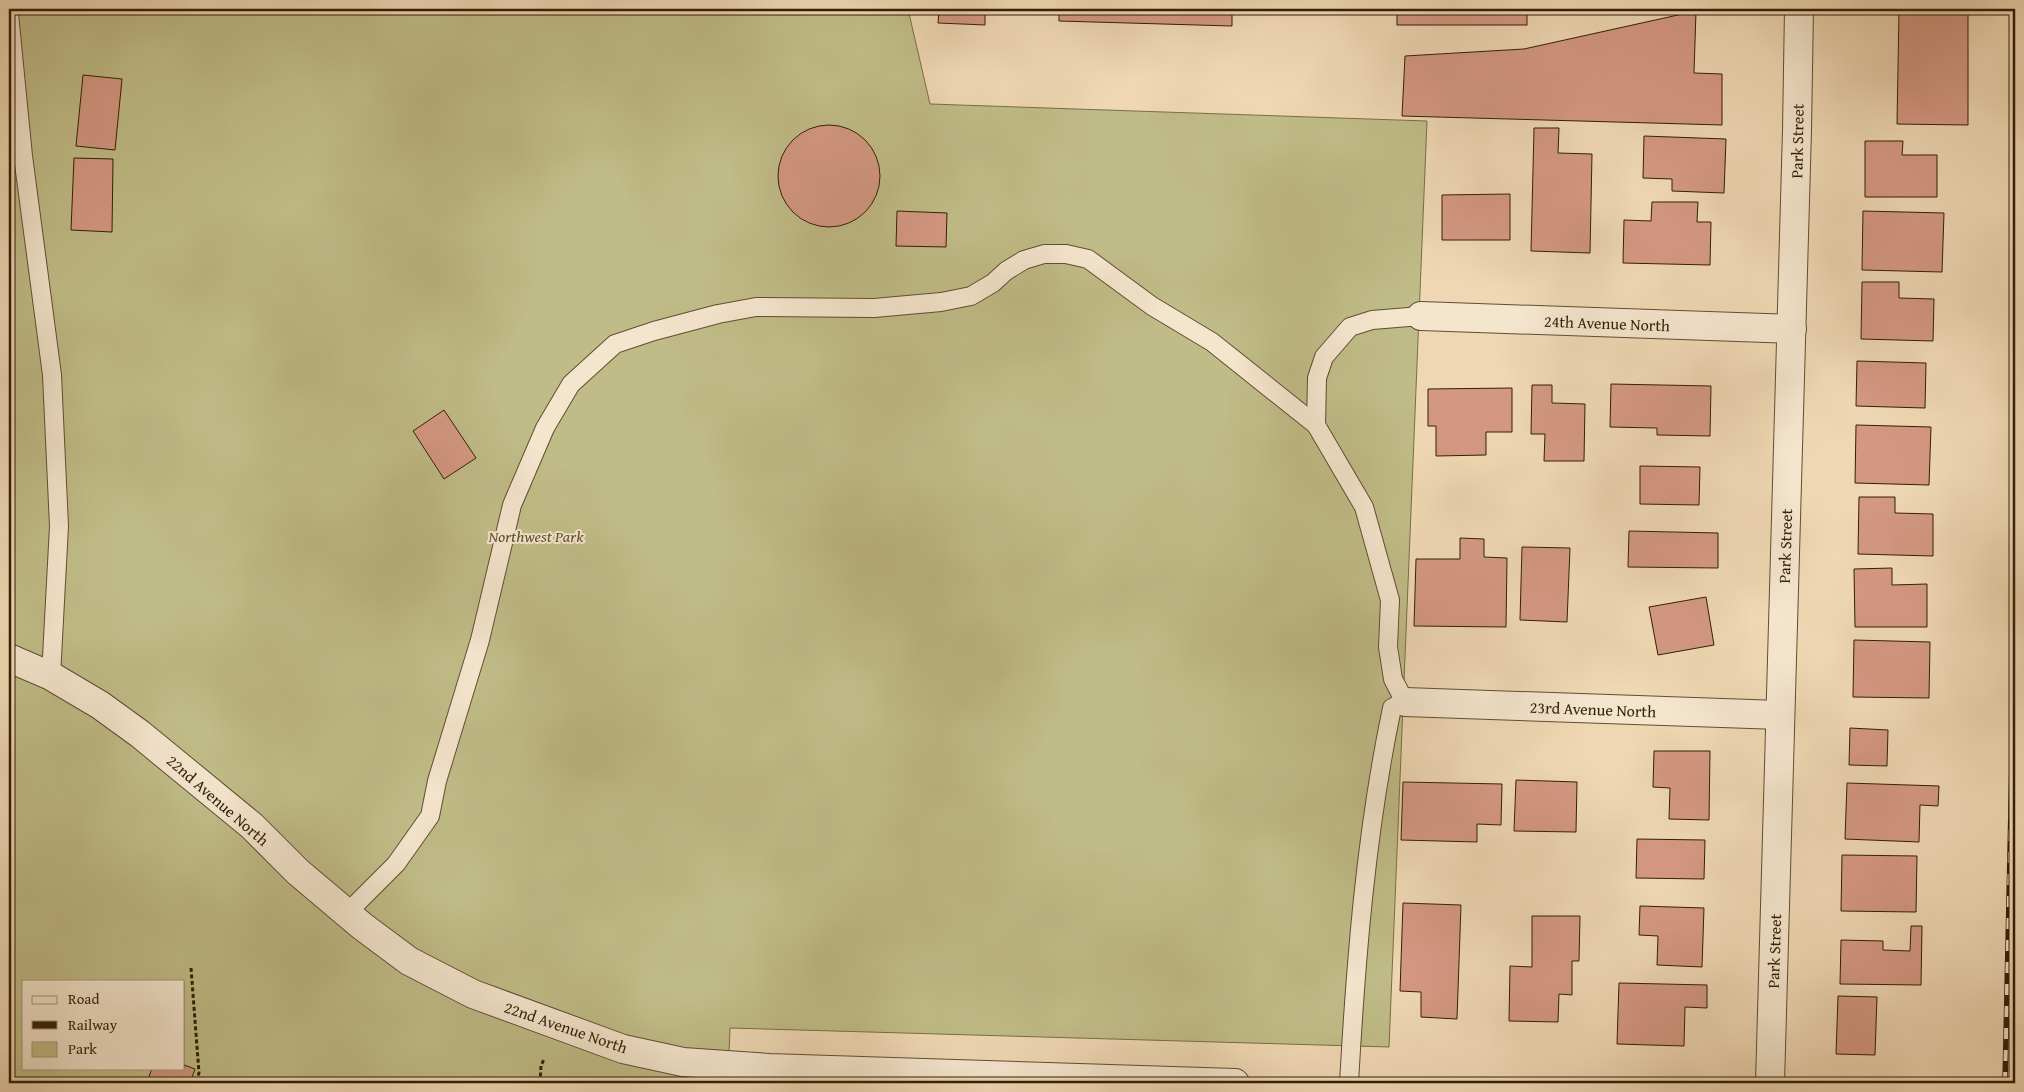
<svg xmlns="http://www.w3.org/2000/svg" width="2024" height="1092" font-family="'Gentium Book Plus',serif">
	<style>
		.green { fill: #c0bc87; stroke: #796e47; fill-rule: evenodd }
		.building { fill: #d49882; stroke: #321f07 }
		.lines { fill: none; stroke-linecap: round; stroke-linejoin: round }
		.service-casing { stroke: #614d32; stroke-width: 20 }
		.minor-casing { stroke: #614d32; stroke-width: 30 }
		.tertiary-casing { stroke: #614d32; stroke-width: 30 }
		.path { stroke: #321f07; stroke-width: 3; stroke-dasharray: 4 2.5; stroke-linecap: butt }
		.service { stroke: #f4e5cd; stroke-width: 18 }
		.minor { stroke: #f4e5cd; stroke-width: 28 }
		.tertiary { stroke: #f4e5cd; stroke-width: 28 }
		.rail-casing { stroke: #321f07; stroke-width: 5.5 }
		.rail { stroke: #f4e5cd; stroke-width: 4; stroke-dasharray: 11; stroke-linecap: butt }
		.labels { text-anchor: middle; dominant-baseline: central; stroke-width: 4; stroke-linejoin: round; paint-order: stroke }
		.street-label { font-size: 16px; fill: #321f07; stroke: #f4e5cd }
		.park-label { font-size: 16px; font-style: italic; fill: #5d4e2d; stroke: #f4e5cd }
	</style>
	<rect width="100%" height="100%" fill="#eed7b2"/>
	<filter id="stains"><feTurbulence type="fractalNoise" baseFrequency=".004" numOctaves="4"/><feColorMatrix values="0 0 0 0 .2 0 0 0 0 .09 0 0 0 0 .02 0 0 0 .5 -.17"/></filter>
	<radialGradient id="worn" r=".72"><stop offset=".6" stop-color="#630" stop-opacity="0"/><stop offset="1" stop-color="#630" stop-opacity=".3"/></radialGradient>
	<path class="green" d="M9,9h899l22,95 497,17 -38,926 -659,-19 -2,55h-719zM24,981h160v87h-160z"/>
	<g class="building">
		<path d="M939,9h46v16l-47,-2z"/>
		<path d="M1059,9h173v17l-173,-5z"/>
		<rect x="1397" y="9" width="130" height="16"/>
		<path d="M1899,10l65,1 4,3v111l-71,-1z"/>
		<path d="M1696,11l-2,62 28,1v51l-320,-9 3,-60 119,-7z"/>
		<path d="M83,75l39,4 -7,71 -39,-4z"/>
		<circle cx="829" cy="176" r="51"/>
		<path d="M1534,128h25l-1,25 34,1 -2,99 -59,-2z"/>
		<path d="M1644,136l82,3 -2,54 -52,-2v-12l-29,-1z"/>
		<path d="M1865,141h38l-1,14h35v42h-72z"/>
		<path d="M74,158l39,1 -1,73 -41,-2z"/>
		<path d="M1510,194v46h-68v-45z"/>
		<path d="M1652,202h46l-1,20h14l-1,43 -87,-2 1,-43 27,1z"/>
		<path d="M897,211l50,2 -1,34 -50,-1z"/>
		<path d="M1863,211l81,2 -2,59 -80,-2z"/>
		<path d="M1862,282h37v16l35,1 -1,42 -72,-2z"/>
		<path d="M1857,361l69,2 -1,45 -69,-2z"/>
		<path d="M1611,384l100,2 -1,50 -53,-1v-7l-47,-1z"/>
		<path d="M1532,385h20v18l33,1 -1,57h-40l1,-27h-14z"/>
		<path d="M1512,388v44h-26v23l-50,1v-30h-8v-37z"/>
		<path d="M444,410l32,48 -32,21 -31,-48z"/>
		<path d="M1856,425l75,2 -2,58 -74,-2z"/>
		<path d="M1640,466l60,1 -1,38 -59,-1z"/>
		<path d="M1859,497h36v16l38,1v42l-75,-2z"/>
		<path d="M1629,531l89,2v35l-90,-1z"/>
		<path d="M1460,538l24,1v18l23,1 -1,69 -92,-1 2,-67h44z"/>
		<path d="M1522,547l48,1 -3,74 -47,-2z"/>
		<path d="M1892,568v17l35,-1v43h-72l-1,-58z"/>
		<path d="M1706,597l8,48 -56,10 -9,-48z"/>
		<path d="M1854,640l76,2 -1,56 -76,-1z"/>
		<path d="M1850,728l38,2 -1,36 -38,-1z"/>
		<path d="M1654,751h56l-1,69 -40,-1 1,-31 -17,-1z"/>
		<path d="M1516,780l61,2 -1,50 -62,-1z"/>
		<path d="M1403,782l99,2 -1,41 -24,-1v18l-76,-2z"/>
		<path d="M1847,783l92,3 -1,20 -18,-1 -1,37 -74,-3z"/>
		<path d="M1637,839l68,1 -1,39 -68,-1z"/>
		<path d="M1842,855l75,1 -1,56 -75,-1z"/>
		<path d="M1403,903l58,2 -4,114 -36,-2v-25l-21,-1z"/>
		<path d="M1640,906l64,2 -2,59 -45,-2 1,-29 -19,-1z"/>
		<path d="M1532,916h48l-1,45h-7v34l-13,-1 -1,28 -49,-1 1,-55 22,1z"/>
		<path d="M1911,926h11l-1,59 -81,-1 1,-44 42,1v9l27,1z"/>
		<path d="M1619,983l88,2v23l-22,-1 -1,39 -67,-2z"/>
		<path d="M1838,996l39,1 -2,58 -39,-1z"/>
		<path d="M184,1065l11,4 -5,14h-43l5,-15h32z"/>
	</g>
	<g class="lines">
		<defs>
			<g id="service">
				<path d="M9,14l14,142 29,219 7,151 -8,150"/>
				<path d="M347,913l49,-49 34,-48 7,-35 43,-141 32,-135 33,-77 26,-44 44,-40 39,-13 64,-17 38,-7 118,1 67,-6 30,-6 22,-13 13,-12 18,-11 20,-6h22l22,5 64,47 60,36 104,83"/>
				<path d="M1349,1083c7,-125 17,-251 43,-375l13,-6 -12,-23 -5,-32 2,-47 -26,-93 -48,-82 1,-47 7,-21 26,-30 22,-7 49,-4"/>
			</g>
			<g id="minor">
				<path d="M1421,316l371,13"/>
				<path d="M1405,702l375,13"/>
				<path d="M1770,1083l27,-953 2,-121"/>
			</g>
			<path id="tertiary" d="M9,658l42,18 49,29 40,29 112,92 46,46 64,54 47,35 64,33 150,55 60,13 86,6 466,15"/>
		</defs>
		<use href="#service" class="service-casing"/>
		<use href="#minor" class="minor-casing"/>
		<use href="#tertiary" class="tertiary-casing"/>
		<g class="path">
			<path d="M191,968l8,105 -4,10"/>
			<path d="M540,1083l1,-17 3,-7"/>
		</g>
		<use href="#service" class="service"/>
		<use href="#minor" class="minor"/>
		<use href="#tertiary" class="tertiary"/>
		<defs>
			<path id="rail" d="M2005,1083l10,-459"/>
		</defs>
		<use href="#rail" class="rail-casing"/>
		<use href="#rail" class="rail"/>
	</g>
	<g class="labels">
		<g class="street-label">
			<text transform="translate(1797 141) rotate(-89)">Park Street</text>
			<text transform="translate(1607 323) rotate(2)">24th Avenue North</text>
			<text transform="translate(1785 546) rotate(-88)">Park Street</text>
			<text transform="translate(1593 709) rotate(2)">23rd Avenue North</text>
			<text transform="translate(218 800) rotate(41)">22nd Avenue North</text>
			<text transform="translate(1774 951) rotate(-88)">Park Street</text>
			<text transform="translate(566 1027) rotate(19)">22nd Avenue North</text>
		</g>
		<g class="park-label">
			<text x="536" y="536">Northwest Park</text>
		</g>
	</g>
	<rect width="2024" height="1092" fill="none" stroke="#eed7b2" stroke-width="30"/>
	<rect x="10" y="10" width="2004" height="1072" fill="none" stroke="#321f07" stroke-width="2.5"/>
	<rect x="15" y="15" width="1994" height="1062" fill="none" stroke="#321f07"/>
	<rect x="22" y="980" width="162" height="90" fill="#f4e5cd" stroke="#a6967e"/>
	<rect x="32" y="996" width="25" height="8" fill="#f4e5cd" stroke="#a6967e"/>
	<text x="68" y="1004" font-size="15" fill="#321f07">Road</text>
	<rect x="32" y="1021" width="25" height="8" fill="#321f07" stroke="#a6967e"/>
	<text x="68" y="1030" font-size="15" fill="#321f07">Railway</text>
	<rect x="32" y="1042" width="25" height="15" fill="#c0bc87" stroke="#a6967e"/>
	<text x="68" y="1054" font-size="15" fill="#321f07">Park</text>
	<rect width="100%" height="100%" filter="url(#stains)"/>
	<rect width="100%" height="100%" fill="url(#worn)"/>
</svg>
